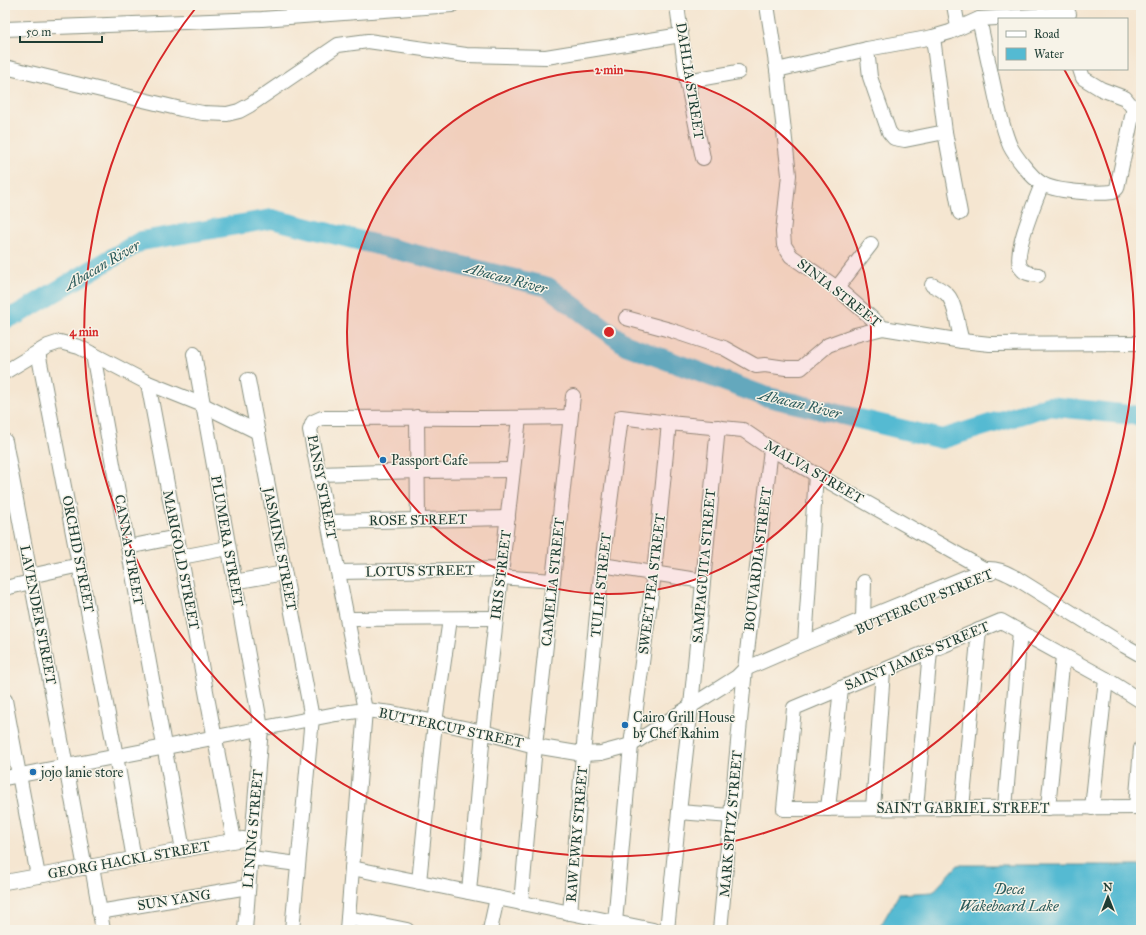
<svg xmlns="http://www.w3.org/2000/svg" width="1146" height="935" font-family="'IM FELL Great Primer',serif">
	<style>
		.water { fill: #54bad2; stroke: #3a7c83 }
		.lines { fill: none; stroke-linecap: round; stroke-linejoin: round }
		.river { stroke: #54bad2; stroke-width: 20 }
		.minor-casing { stroke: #8a9282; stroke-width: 16 }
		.minor { stroke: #fff; stroke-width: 14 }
		.ring { fill: none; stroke: #d62828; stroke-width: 2 }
		.poi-dot { fill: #1f6fb2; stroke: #f7f3e8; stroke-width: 1.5 }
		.labels { text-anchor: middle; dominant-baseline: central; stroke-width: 3; stroke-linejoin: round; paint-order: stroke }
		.street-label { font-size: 14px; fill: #1f3d34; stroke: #f7f3e8 }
		.poi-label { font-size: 14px; fill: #1f3d34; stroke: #f7f3e8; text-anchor: start }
		.water-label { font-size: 15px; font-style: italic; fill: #2c5c5c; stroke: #f7f3e8 }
		.centre { fill: #d62828; stroke: #f7f3e8; stroke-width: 2 }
		.ring-label { font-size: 12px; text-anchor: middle; font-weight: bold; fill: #d62828; stroke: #f7f3e8; stroke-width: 3; stroke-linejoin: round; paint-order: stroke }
	</style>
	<rect width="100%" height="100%" fill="#f7f3e8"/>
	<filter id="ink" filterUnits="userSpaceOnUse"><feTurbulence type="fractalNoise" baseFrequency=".025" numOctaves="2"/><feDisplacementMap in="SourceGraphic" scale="8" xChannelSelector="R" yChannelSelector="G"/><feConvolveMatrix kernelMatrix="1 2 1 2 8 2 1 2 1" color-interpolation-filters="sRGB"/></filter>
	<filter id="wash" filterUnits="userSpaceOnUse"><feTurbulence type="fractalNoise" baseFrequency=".012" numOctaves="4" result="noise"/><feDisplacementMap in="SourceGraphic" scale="16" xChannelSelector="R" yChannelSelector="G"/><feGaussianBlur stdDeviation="0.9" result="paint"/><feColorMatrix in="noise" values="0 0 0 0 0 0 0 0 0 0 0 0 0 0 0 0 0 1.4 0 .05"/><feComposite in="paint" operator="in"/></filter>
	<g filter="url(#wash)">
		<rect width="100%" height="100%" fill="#f5e6d1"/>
		<path class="water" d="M958,865h183v65h-263l21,-36 34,-2z"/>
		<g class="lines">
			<path class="river" d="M5,319l13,-5 123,-73 131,-22 276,68 78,58 138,51 178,43 106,-33 93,10"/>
		</g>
	</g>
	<g filter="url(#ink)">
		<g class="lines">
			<defs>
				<g id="minor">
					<path d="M677,5l10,76 16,77"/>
					<path d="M767,5l10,65 12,105 -6,57 1,13 7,11 46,32 46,40 79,13 28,3 151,-1"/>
					<path d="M954,5l4,22"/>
					<path d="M979,19c5,23 10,46 15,69 4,19 8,39 16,58 5,10 22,32 31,37 13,9 56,11 72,9l4,-4 17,-81"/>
					<path d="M5,29l257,-10 190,-14"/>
					<path d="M933,37l12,95 15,81"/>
					<path d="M867,49l3,28 19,55 5,6 11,2 40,-8"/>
					<path d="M5,67l176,42 22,4 24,1 12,-3 11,-6 88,-60 30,-4 98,14 80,2 135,-22"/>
					<path d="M1080,69l3,9 18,11 24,9 13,16"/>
					<path d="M777,70l90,-21 66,-12 17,-5 29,-13 90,-5"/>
					<path d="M687,81l51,-9"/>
					<path d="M1038,275c-6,-1 -13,-1 -17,-7 -9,-14 15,-68 21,-84"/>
					<path d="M932,285c19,8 20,15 25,34 1,8 3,15 5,22"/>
					<path d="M837,288l34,-44"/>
					<path d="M626,318l44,12 54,18 32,18 9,-1 21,3h15l27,-23 27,-10 28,-7"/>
					<path d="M38,352l78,404 18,103"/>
					<path d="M93,354l90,496"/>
					<path d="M194,354l67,374 -16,202"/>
					<path d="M5,372l43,-26 12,-4 19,5 69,36 55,22 55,27"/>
					<path d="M248,380l64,338 -20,212"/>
					<path d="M148,383l86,457"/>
					<path d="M417,417l1,103"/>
					<path d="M5,441l80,427"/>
					<path d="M319,474l99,-3 95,-1"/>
					<path d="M328,522l180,-4"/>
					<path d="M128,547l49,-10"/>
					<path d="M181,557l47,-9"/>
					<path d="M602,565l101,16"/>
					<path d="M339,572l163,-3"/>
					<path d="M30,576l50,-11"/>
					<path d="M501,577l52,4"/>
					<path d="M234,582l50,-9"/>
					<path d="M5,588l26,-6"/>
					<path d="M348,619l148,-1"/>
					<path d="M863,619l1,-37"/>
					<path d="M805,643l11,-169"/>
					<path d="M5,700l33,176"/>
					<path d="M1141,701l-35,-22 -105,-58 -207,87 -10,101 357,-2"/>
					<path d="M5,778l331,-64 29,-4 27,3 91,19 52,14 48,8 18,-1 30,-8 60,-39 46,-29 8,-8 60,-26 181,-74c12,-1 20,4 30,9l109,68 16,9"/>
					<path d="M1136,807l5,-59"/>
					<path d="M873,808l10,-137"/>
					<path d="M916,808l14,-157"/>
					<path d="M962,808l17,-178"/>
					<path d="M1005,808l15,-177"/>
					<path d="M1048,808l15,-152"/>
					<path d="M1092,808l14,-129"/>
					<path d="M828,809l13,-121"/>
					<path d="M679,812l52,4"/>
					<path d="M251,858l47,6"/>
					<path d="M92,866l11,64"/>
					<path d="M352,868l301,62"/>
					<path d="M5,882l238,-43"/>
					<path d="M419,882l16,-160 15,-103"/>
					<path d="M469,892l14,-160 36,-314"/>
					<path d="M521,903l14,-157 38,-350"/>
					<path d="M99,912l149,-25"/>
					<path d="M570,913l13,-159 19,-189 19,-148 48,6 74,7 28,19 220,124"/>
					<path d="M348,918l59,12"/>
					<path d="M615,922l16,-177 23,-172 15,-150"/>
					<path d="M347,930l18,-220 -55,-280 3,-8 9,-4c83,-1 165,1 248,-1"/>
					<path d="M490,930l7,-32"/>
					<path d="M667,930l12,-118 12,-106 27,-279"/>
					<path d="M720,930l25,-261 26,-220"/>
				</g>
			</defs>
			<use href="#minor" class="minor-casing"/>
			<use href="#minor" class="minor"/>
		</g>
	</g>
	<circle cx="609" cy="332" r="262" fill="#d62828" fill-opacity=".12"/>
	<g class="ring">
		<circle cx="609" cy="332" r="262"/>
		<path d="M1064 69A525 525 0 1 1 198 5"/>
	</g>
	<g class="poi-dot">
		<circle cx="383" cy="460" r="4"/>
		<circle cx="625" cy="725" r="4"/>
		<circle cx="33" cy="772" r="4"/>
	</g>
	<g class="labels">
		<g class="street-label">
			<text transform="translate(690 81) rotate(81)">DAHLIA STREET</text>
			<text transform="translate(839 293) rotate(38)">SINIA STREET</text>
			<text transform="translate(814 472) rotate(30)">MALVA STREET</text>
			<text transform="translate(322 487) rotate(79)">PANSY STREET</text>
			<text transform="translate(418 520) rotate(-1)">ROSE STREET</text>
			<text transform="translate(227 541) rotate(80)">PLUMERA STREET</text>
			<text transform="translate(280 549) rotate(79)">JASMINE STREET</text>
			<text transform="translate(129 550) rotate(80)">CANNA STREET</text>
			<text transform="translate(78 554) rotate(79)">ORCHID STREET</text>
			<text transform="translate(758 559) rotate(-83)">BOUVARDIA STREET</text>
			<text transform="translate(181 560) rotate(79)">MARIGOLD STREET</text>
			<text transform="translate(704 566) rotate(-85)">SAMPAGUITA STREET</text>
			<text transform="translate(420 571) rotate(-1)">LOTUS STREET</text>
			<text transform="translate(501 575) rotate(-83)">IRIS STREET</text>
			<text transform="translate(553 582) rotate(-84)">CAMELIA STREET</text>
			<text transform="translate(652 584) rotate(-83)">SWEET PEA STREET</text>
			<text transform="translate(601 585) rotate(-84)">TULIP STREET</text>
			<text transform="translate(924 602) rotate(-23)">BUTTERCUP STREET</text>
			<text transform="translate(38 615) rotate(79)">LAVENDER STREET</text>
			<text transform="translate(917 656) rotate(-23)">SAINT JAMES STREET</text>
			<text transform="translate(451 728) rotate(12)">BUTTERCUP STREET</text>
			<text x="963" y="808">SAINT GABRIEL STREET</text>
			<text transform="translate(731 824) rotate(-85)">MARK SPITZ STREET</text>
			<text transform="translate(253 829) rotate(-85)">LI NING STREET</text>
			<text transform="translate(577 834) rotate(-85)">RAW EWRY STREET</text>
			<text transform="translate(129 860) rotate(-10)">GEORG HACKL STREET</text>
			<text transform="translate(174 900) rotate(-9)">SUN YANG</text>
		</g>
		<g class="poi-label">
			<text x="391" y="460">Passport Cafe</text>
			<text x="633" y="717">Cairo Grill House<tspan x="633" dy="16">by Chef Rahim</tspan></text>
			<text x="41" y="772">jojo lanie store</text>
		</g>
		<g class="water-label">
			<text transform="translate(102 265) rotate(-30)">Abacan River</text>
			<text transform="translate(506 278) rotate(15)">Abacan River</text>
			<text transform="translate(800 404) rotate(14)">Abacan River</text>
			<text x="1009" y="889">Deca<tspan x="1009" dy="17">Wakeboard Lake</tspan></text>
		</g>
	</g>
	<circle cx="609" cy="332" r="6" class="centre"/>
	<g class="ring-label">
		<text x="609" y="74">2 min</text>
		<text x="84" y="336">4 min</text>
	</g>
	<rect width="1146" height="935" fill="none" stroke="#f7f3e8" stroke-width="20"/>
	<rect x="998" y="18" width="130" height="52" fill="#f7f3e8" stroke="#a1aaa0"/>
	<rect x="1006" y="31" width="20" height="6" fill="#ffffff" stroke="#a1aaa0"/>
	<text x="1034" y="38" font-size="12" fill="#1f3d34">Road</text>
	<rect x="1006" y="48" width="20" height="12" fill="#54bad2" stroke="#a1aaa0"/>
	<text x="1034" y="58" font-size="12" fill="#1f3d34">Water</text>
	<g transform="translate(1108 897)" stroke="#f7f3e8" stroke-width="3" paint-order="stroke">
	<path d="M0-3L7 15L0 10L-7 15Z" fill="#1f3d34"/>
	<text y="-6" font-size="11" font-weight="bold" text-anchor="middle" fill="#1f3d34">N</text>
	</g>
	<path d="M20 36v6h82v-6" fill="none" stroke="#1f3d34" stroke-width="2"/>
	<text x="26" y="36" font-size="12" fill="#1f3d34" stroke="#f7f3e8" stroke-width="3" paint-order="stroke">50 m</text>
</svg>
